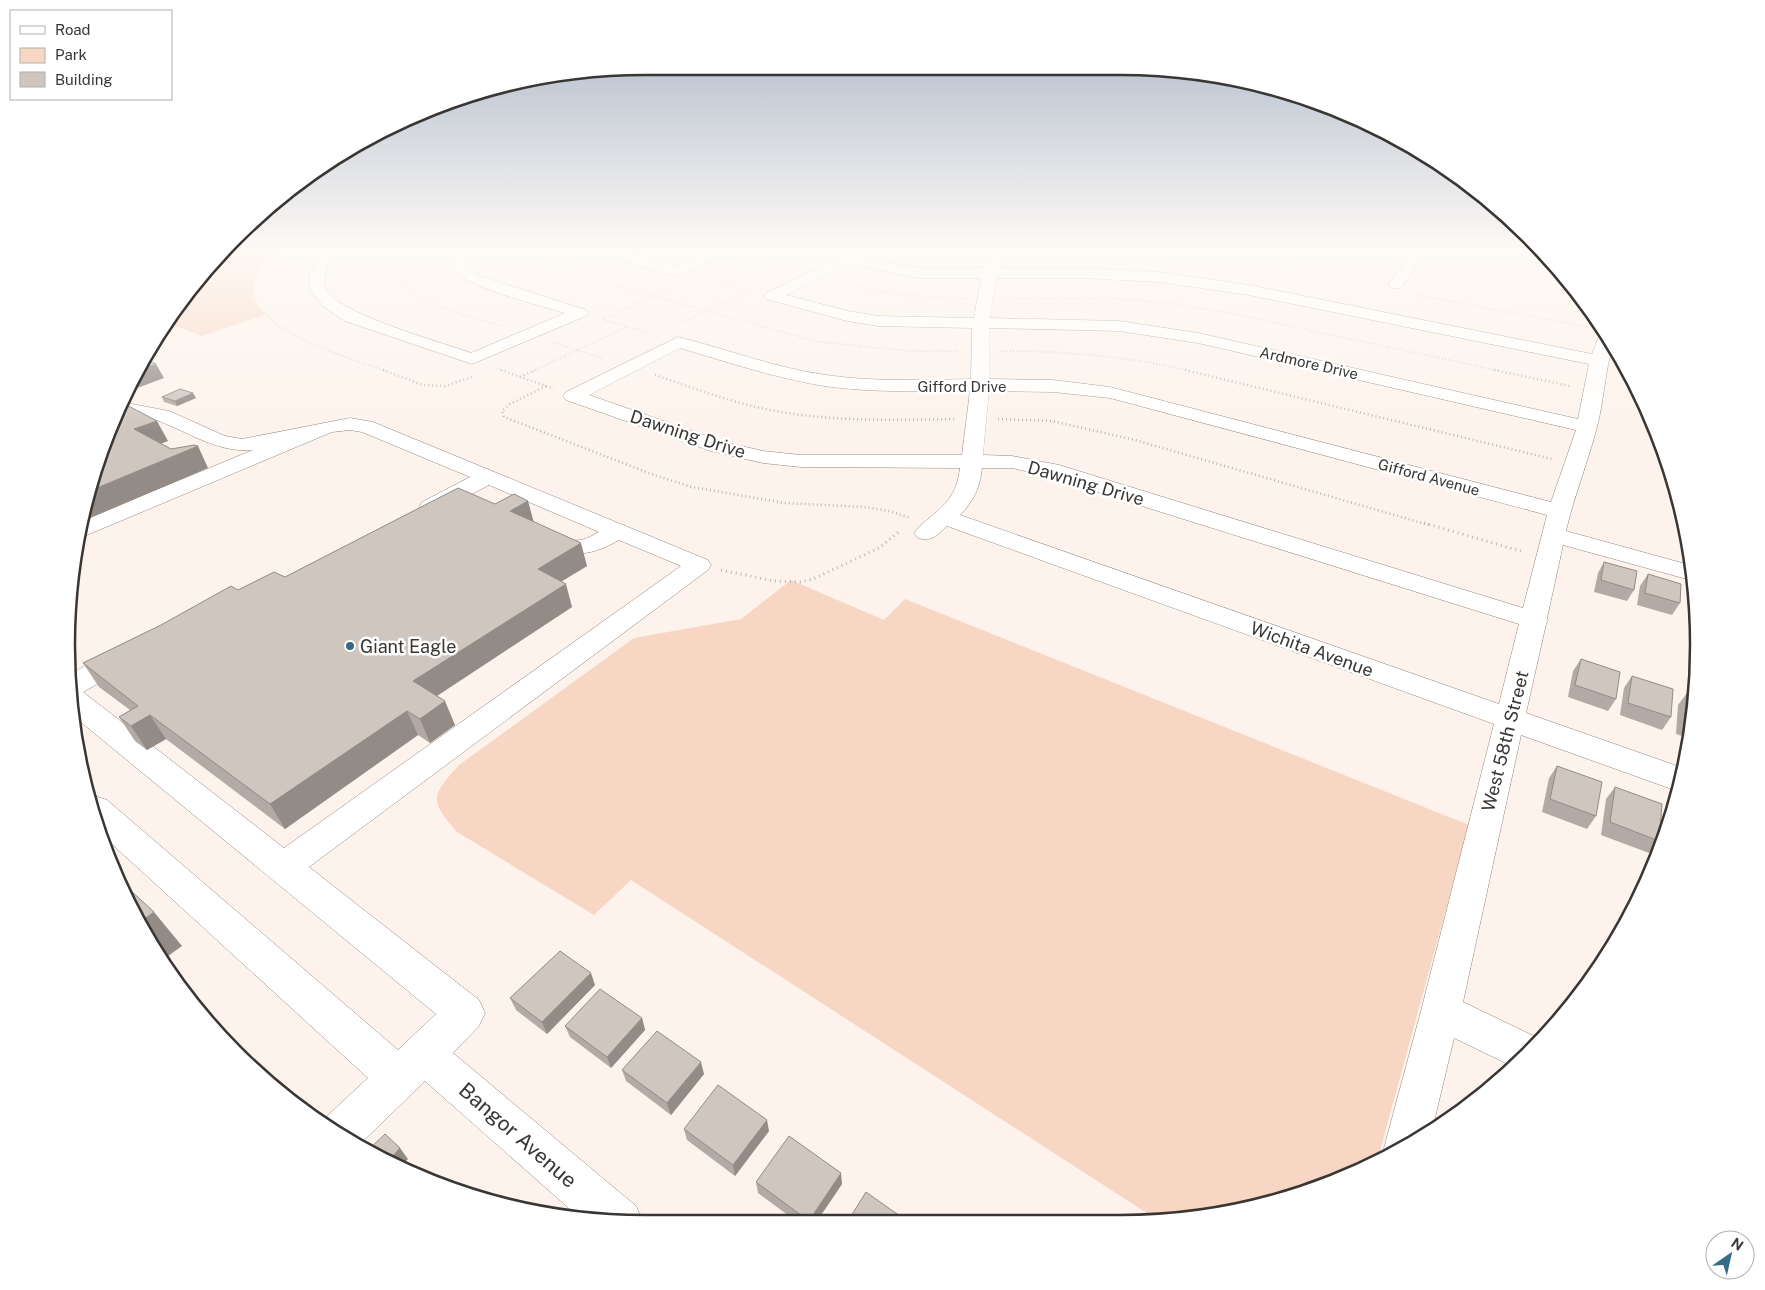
<svg xmlns="http://www.w3.org/2000/svg" width="1765" height="1290" font-family="'Public Sans',sans-serif">
	<style>
		.green { fill: #f7d7c3 }
		.lines { fill: none; stroke-linecap: round; stroke-linejoin: round }
		.minor-casing { stroke: #918882; stroke-width: 1 }
		.path-far2 { stroke: #bcb5af; stroke-width: 2; stroke-dasharray: 0.5 2.5; stroke-linecap: butt }
		.path-far1 { stroke: #bcb5af; stroke-width: 2.5; stroke-dasharray: 1 3; stroke-linecap: butt }
		.path { stroke: #bcb5af; stroke-width: 3; stroke-dasharray: 1 4; stroke-linecap: butt }
		.minor { fill: #fff; fill-rule: evenodd }
		.wall { fill: #b3aaa5 }
		.shaded-wall { fill: #928b86 }
		.building { fill: #d0c6c0; stroke: #928b86 }
		.poi-dot { fill: #366b87; stroke: #fff; stroke-width: 2 }
		.labels { text-anchor: middle; dominant-baseline: central; stroke-width: 5; stroke-linejoin: round; paint-order: stroke }
		.far-street-label { font-size: 15px; fill: #393633; stroke: #fff }
		.street-label { font-size: 18px; fill: #393633; stroke: #fff }
		.poi-label { font-size: 18px; fill: #393633; stroke: #fff; text-anchor: start }
		.near-street-label { font-size: 21px; fill: #393633; stroke: #fff }
		.rim { fill: none; stroke: #393633; stroke-width: 2.5 }
	</style>
	<rect width="100%" height="100%" fill="#fdf3ec"/>
	<g class="green">
		<path d="M225,250h54c-12,13 -31,27 -25,48 2,6 8,12 11,17l-63,21 -24,-9 -13,4 45,-68z"/>
		<path d="M791,580l93,40 21,-21 564,226 -92,337 -35,18 -146,39h-40l-525,-339 -37,35 -137,-83c-28,-32 -26,-36 2,-67l175,-127 107,-19z"/>
	</g>
	<g class="lines">
		<defs>
			<g id="minor">
				<path d="M323,250h14c-7,11 -16,26 -11,39 9,24 118,54 145,64l94,-40c-27,-8 -91,-24 -110,-41 -5,-5 -8,-15 -6,-22h14c-2,13 8,19 17,26l106,34 2,3 -2,3 -114,48 -127,-43 -21,-14 -14,-17 -1,-8 1,-9z"/>
				<path d="M594,250h24l56,16 37,-16h20l-2,3 -54,23 -79,-23z"/>
				<path d="M1001,250h16l-19,18h85l76,4 90,13 343,69 9,-23h2l10,13c-8,27 -9,56 -16,83 -9,35 -23,69 -31,104l127,35 1,15 -131,-36 -16,73 1,2 -2,4 -20,89 157,55 -3,24 -159,-57 -58,267 77,37 -26,28 -60,-29 -22,92 -22,16 -22,11 -4,-9 37,-137 73,-287 -547,-198c-10,9 -15,16 -29,12l-4,-5 4,-5c23,-21 38,-27 42,-60l-159,-1 -38,-4 -52,-12 -145,-51 -3,-4 3,-4 112,-55c49,12 97,31 148,38 48,7 97,5 145,4l1,-51 -94,-2 -31,-5 -81,-22 -2,-3 2,-3 81,-38 71,13h65l4,-7zM849,264l69,14h63l-7,40 -96,-2 -30,-5 -62,-16zM996,278h87l76,4 90,13 340,69 -11,55 -380,-86 -79,-12 -129,-3zM989,328l130,3 79,12 378,87 -25,72 -441,-115 -57,-7 -64,-1zM680,348c47,14 95,30 144,38 48,7 98,5 146,5l-8,64h-161l-38,-4 -39,-9 -135,-47zM989,391l64,1 57,6 437,117 -24,93 -464,-143 -47,-9 -29,-1zM982,468h30l34,8 473,148 -20,80 -539,-189c14,-14 20,-28 22,-47z"/>
				<path d="M1209,250h14l-2,4h-10z"/>
				<path d="M1414,250h15l-28,38h-10l-3,-3z"/>
				<path d="M1475,250h35l38,7 9,9 -75,-12z"/>
				<path d="M121,402l48,9 56,25 17,3 108,-21 23,4 335,138 3,5 -3,5 -399,297 170,133 6,13 -6,13 -26,27 183,153 7,16 -36,1 -27,-5 -155,-137 -66,64 -37,-22 3,-5 43,-40 -266,-243 -10,-38 3,-1 12,4 291,250 38,-36 -365,-300v-40c19,-10 41,-28 62,-22l4,6 -4,6 -50,28 201,156 397,-282 -62,-26c-22,13 -40,17 -64,10 -8,-2 -15,-4 -20,-11l4,-5c15,-4 27,9 42,6 6,-1 12,-5 18,-8l-110,-47 -51,27 -8,2 -8,-2 -3,-5 3,-5 48,-25 -108,-45 -12,-2 -18,2 -245,103 -9,2 3,-16 172,-71c-35,3 -63,-17 -94,-29 -13,-5 -28,-6 -42,-9z"/>
			</g>
		</defs>
		<use href="#minor" class="minor-casing"/>
		<g class="path-far2">
			<path d="M279,250c-7,8 -18,16 -23,26 -23,51 98,83 130,95"/>
			<path d="M395,250l-6,16c23,40 72,48 113,60"/>
			<path d="M526,250l11,10 27,11 255,71 91,9h48"/>
			<path d="M807,250l12,3"/>
			<path d="M905,250l29,3"/>
			<path d="M1047,250l32,3"/>
			<path d="M1093,254l58,3"/>
			<path d="M739,258l45,12"/>
			<path d="M1232,258l143,28"/>
			<path d="M1176,263c3,-11 14,-11 23,-11"/>
			<path d="M702,278l47,12"/>
			<path d="M723,283l71,-33"/>
			<path d="M839,283l63,12 65,4"/>
			<path d="M1413,294l174,33"/>
			<path d="M1004,299l101,-1 54,4 66,10 275,59"/>
			<path d="M603,319l68,-30"/>
			<path d="M604,320l49,14"/>
			<path d="M678,324l71,-34"/>
			<path d="M556,343l48,16"/>
			<path d="M1001,351c64,0 127,5 189,20"/>
			<path d="M496,368l8,3"/>
			<path d="M533,371l94,-44"/>
		</g>
		<g class="path-far1">
			<path d="M383,370l40,15 22,1 27,-9"/>
			<path d="M501,370l53,19"/>
			<path d="M1185,370l367,89"/>
			<path d="M1494,370l76,16"/>
			<path d="M655,375c36,12 72,26 110,34 63,13 127,11 191,10"/>
			<path d="M520,377l15,-7"/>
			<path d="M546,386l-36,18 -8,7 2,6 150,58 38,12 93,16 80,4 24,4 22,7"/>
			<path d="M998,419l54,2 83,19 294,85"/>
		</g>
		<g class="path">
			<path d="M1424,523l100,29"/>
			<path d="M721,570l53,11 26,1 13,-3 66,-31 22,-18"/>
		</g>
		<use href="#minor" class="minor"/>
	</g>
	<g class="wall">
		<path d="M162,397l34,1 -19,8 -13,-4z"/>
		<path d="M533,521l54,45 -25,15 10,26 -135,89 18,29 -25,18 -12,-8 -133,94 -119,-90 -19,11 -12,-9 -16,-24 11,-7 -31,-23 -16,-24 155,-73 47,-13z"/>
		<path d="M1604,562l30,28 -7,11 -33,-9 4,-19z"/>
		<path d="M1648,574l32,29 -8,12 -35,-10 3,-19z"/>
		<path d="M1695,592l1,30 -8,-2 1,-20z"/>
		<path d="M1581,659l35,40 -8,12 -40,-14 5,-26z"/>
		<path d="M1632,676l39,41 -9,13 -42,-15 4,-27z"/>
		<path d="M1687,693l8,3 -7,42 -12,-4 2,-29z"/>
		<path d="M1557,766l39,50 -9,13 -45,-17 7,-34z"/>
		<path d="M1615,787l44,54 -10,12 -48,-18 5,-36z"/>
		<path d="M595,985l-48,49 -31,-24 -6,-12z"/>
		<path d="M642,1018l3,12 -34,38 -41,-31 -5,-11z"/>
		<path d="M622,1070l82,4 -33,41 -45,-34z"/>
		<path d="M684,1129l85,2 -34,45 -48,-36z"/>
		<path d="M756,1182l86,2 -25,37h-21l-38,-28z"/>
	</g>
	<g class="shaded-wall">
		<path d="M156,364l8,14 -40,15 2,-4 13,-19z"/>
		<path d="M193,393l3,5 -19,8 -2,-5z"/>
		<path d="M157,421l11,20 -23,9 -11,-21z"/>
		<path d="M198,446l10,22 -127,54 6,-30z"/>
		<path d="M528,501l6,22 -24,-12z"/>
		<path d="M581,543l6,23 -43,26 -6,-23z"/>
		<path d="M566,584l6,23 -149,98 -10,-24z"/>
		<path d="M445,701l10,24 -25,18 -10,-24z"/>
		<path d="M407,711l11,24 -133,94 -15,-25z"/>
		<path d="M150,715l16,24 -19,11 -16,-24z"/>
		<path d="M154,912l28,34 -21,15 -21,-39z"/>
		<path d="M591,973l4,12 -48,49 -5,-12z"/>
		<path d="M642,1018l3,12 -34,38 -4,-11z"/>
		<path d="M701,1062l3,12 -33,41 -4,-12z"/>
		<path d="M767,1120l2,11 -34,45 -2,-11z"/>
		<path d="M400,1148l8,11 -8,9 -8,-3 -3,-5z"/>
		<path d="M841,1173l1,11 -25,37h-8z"/>
	</g>
	<g class="building">
		<path d="M146,359l10,5 -17,6z"/>
		<path d="M180,389l13,4 -18,8 -13,-4z"/>
		<path d="M121,402l36,19 -23,8 37,20 23,-4 4,1 -111,46z"/>
		<path d="M458,488l37,16 19,-10 14,7 -18,10 71,32 -43,26 28,15 -153,97 32,20 -25,18 -13,-8 -137,93 -120,-89 -19,11 -12,-9 19,-11 -55,-43 78,-38 70,-39 7,4 36,-18 11,5z"/>
		<path d="M1604,562l33,9 -3,19 -33,-10z"/>
		<path d="M1648,574l33,10 -1,19 -35,-10z"/>
		<path d="M1581,659l39,13 -4,27 -41,-14z"/>
		<path d="M1632,676l41,13 -2,28 -43,-14z"/>
		<path d="M1687,693l8,3 -4,28 -7,-2z"/>
		<path d="M1557,766l45,16 -6,34 -46,-17z"/>
		<path d="M1615,787l47,17 -3,37 -49,-19z"/>
		<path d="M116,877l38,35 -14,10z"/>
		<path d="M560,951l31,22 -49,49 -32,-24z"/>
		<path d="M600,989l42,29 -35,39 -42,-31z"/>
		<path d="M657,1031l44,31 -34,41 -45,-33z"/>
		<path d="M718,1085l49,35 -34,45 -49,-36z"/>
		<path d="M385,1134l15,14 -11,12 7,7 -7,-3 -22,-13z"/>
		<path d="M789,1136l52,37 -32,48 -53,-39z"/>
		<path d="M866,1192l41,29h-59z"/>
	</g>
	<linearGradient id="sky" x2="0" y2="1"><stop stop-color="#a7b4c6"/><stop offset="0.58" stop-color="#fefaf6"/><stop offset="1" stop-color="#fefaf6" stop-opacity="0"/></linearGradient>
	<rect width="1765" height="431" fill="url(#sky)"/>
	<circle class="poi-dot" cx="350" cy="646" r="5"/>
	<g class="labels">
		<g class="far-street-label">
			<text transform="translate(1309 363) rotate(13)">Ardmore Drive</text>
			<text x="962" y="386">Gifford Drive</text>
			<text transform="translate(1429 477) rotate(15)">Gifford Avenue</text>
		</g>
		<g class="street-label">
			<text transform="translate(688 434) rotate(18)">Dawning Drive</text>
			<text transform="translate(1086 483) rotate(16)">Dawning Drive</text>
			<text transform="translate(1312 649) rotate(20)">Wichita Avenue</text>
			<text transform="translate(1505 741) rotate(-76)">West 58th Street</text>
		</g>
		<g class="poi-label">
			<text x="360" y="646">Giant Eagle</text>
		</g>
		<g class="near-street-label">
			<text transform="translate(518 1135) rotate(41)">Bangor Avenue</text>
		</g>
	</g>
	<path d="M0 0H1765V1290H0ZM645 75H1120A570 570 0 0 1 1690 645V645A570 570 0 0 1 1120 1215H645A570 570 0 0 1 75 645V645A570 570 0 0 1 645 75Z" fill="#fff" fill-rule="evenodd"/>
	<path class="rim" d="M645 75H1120A570 570 0 0 1 1690 645V645A570 570 0 0 1 1120 1215H645A570 570 0 0 1 75 645V645A570 570 0 0 1 645 75Z"/>
	<rect x="10" y="10" width="162" height="90" fill="#ffffff" stroke="#b0afad"/>
	<rect x="20" y="26" width="25" height="8" fill="#ffffff" stroke="#b0afad"/>
	<text x="55" y="35" font-size="15" fill="#393633">Road</text>
	<rect x="20" y="48" width="25" height="15" fill="#f7d7c3" stroke="#b0afad"/>
	<text x="55" y="60" font-size="15" fill="#393633">Park</text>
	<rect x="20" y="72" width="25" height="15" fill="#d0c6c0" stroke="#b0afad"/>
	<text x="55" y="85" font-size="15" fill="#393633">Building</text>
	<g transform="translate(1730 1255) rotate(34)"><circle r="24" fill="#ffffff" stroke="#b0afad"/>
	<path d="M0-4L9 19L0 12L-9 19Z" fill="#366b87"/>
	<text y="-8" font-size="14" font-weight="bold" text-anchor="middle" fill="#393633">N</text>
	</g>
</svg>
